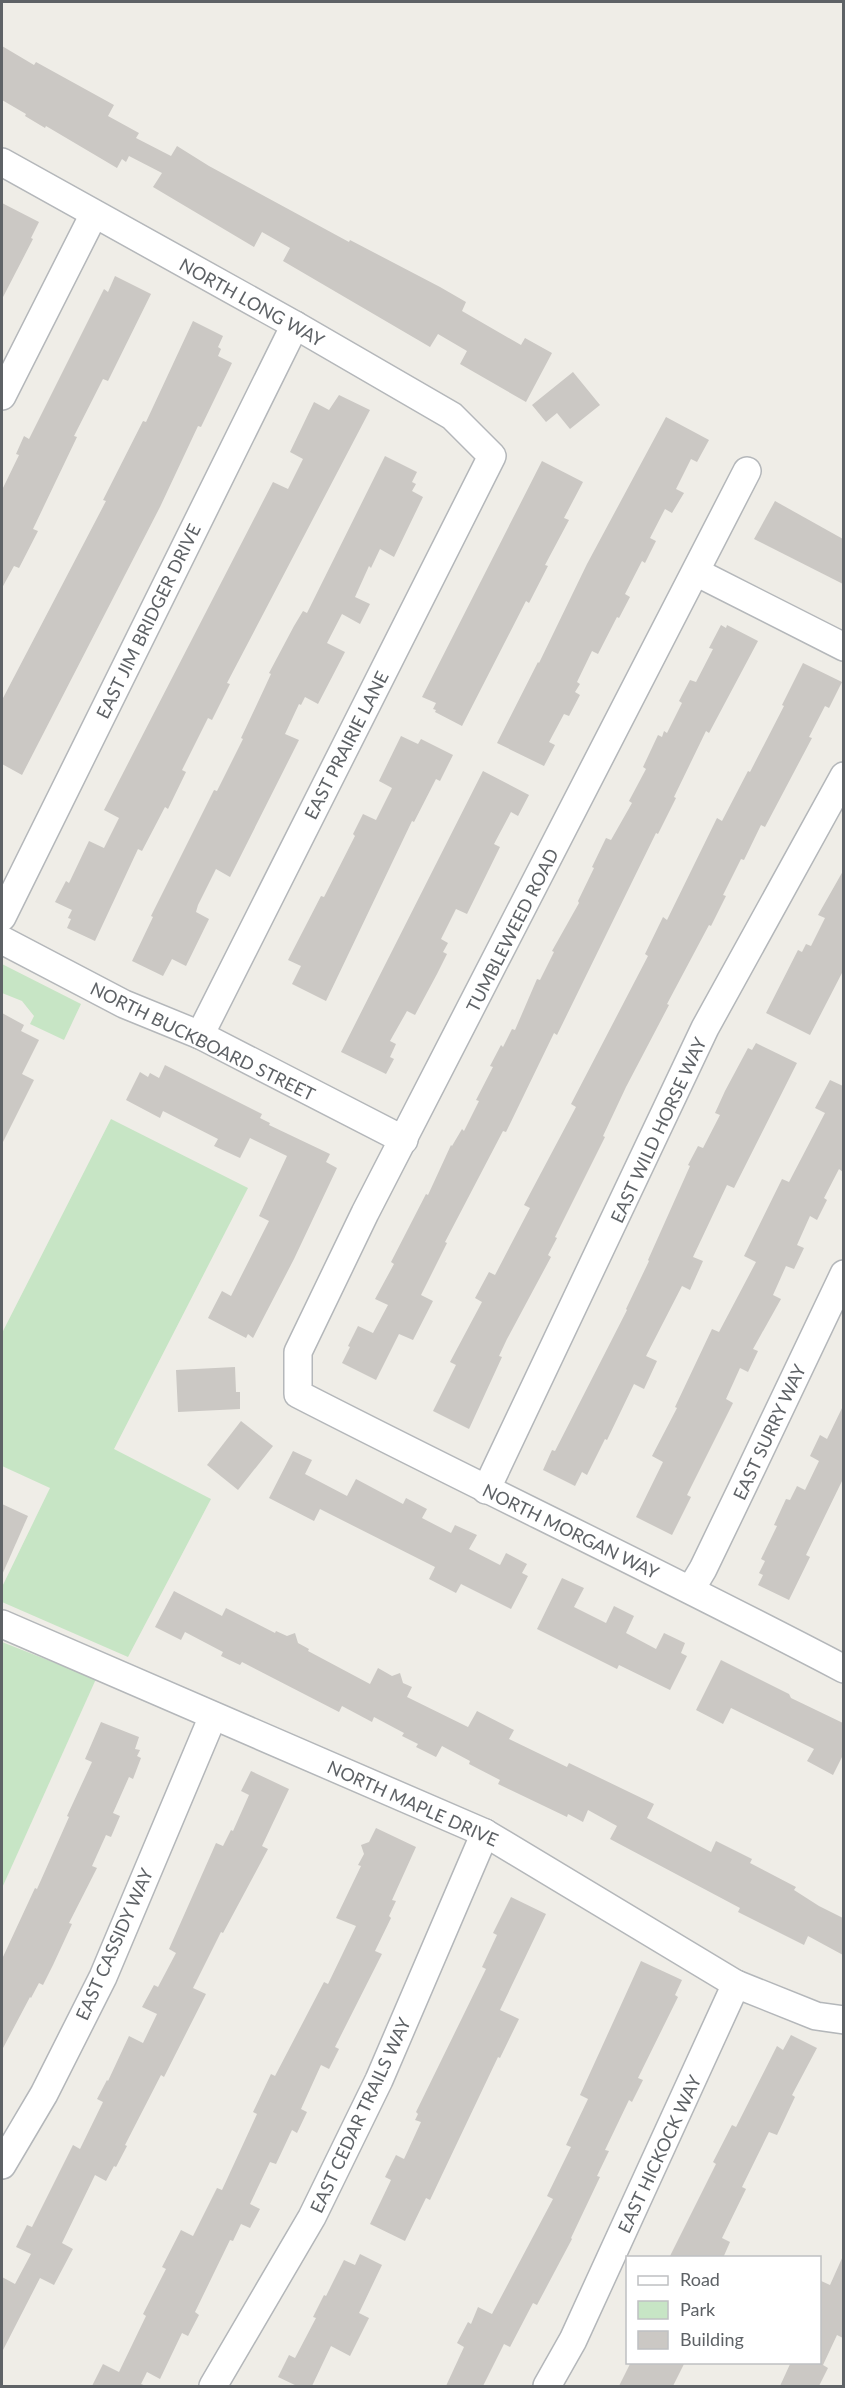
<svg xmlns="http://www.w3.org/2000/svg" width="845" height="2388" font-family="Lato,sans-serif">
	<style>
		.green { fill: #c7e5c5 }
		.building { fill: #cbc8c4 }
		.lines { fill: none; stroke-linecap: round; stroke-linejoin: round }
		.minor-casing { stroke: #b4b7ba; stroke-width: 30 }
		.minor { stroke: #fff; stroke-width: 27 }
		.labels { text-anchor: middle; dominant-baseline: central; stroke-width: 4.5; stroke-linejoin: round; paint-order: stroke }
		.street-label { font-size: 18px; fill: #5e6266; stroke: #fff }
	</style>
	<rect width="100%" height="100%" fill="#efede7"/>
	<g class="green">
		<path d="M2,964l79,40 -17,36 -34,-16 4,-8 -12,-15 -20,-8z"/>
		<path d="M111,1119l137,69 -134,261 97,50 -83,158 -126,-55v-15l48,-99 -48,-22v-133z"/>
		<path d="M2,1642l94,37 -94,209z"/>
	</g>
	<g class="building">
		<path d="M2,46l32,19 2,-3 78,43 -6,11 31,17 -3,5 35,18 6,-10 32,20 140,76 1,-2 90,47 26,15 -4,9 59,34 4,-7 27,15 -26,49 -66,-38 7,-13 -29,-17 -8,13 -147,-86 7,-13 -28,-16 -8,15 -101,-60 9,-14 -33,-17 -3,6 -4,-3 -5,9 -71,-42 -1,2 -20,-12 1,-2 -24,-14z"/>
		<path d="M2,203l37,19 -8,16 2,1 -31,60z"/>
		<path d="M115,276l36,18 -43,87 -5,-2 -29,57 3,1 -44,92 5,2 -19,37 -5,-2 -12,22v-98l17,-35 -3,-1 8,-18 5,3 75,-150 4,3z"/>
		<path d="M193,321l30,15 -5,11 3,2 -3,7 14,7 -31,64 -3,-1 -38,81 -138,268 -20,-11v-64l104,-199 -3,-1 40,-79 3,1z"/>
		<path d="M573,372l27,33 -30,24 -13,-16 -11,9 -14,-17z"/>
		<path d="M339,395l31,15 -143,273 3,1 -18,36 -4,-2 -26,52 4,2 -18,37 -3,-2 -23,44 -4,-2 -43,92 -28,-13 4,-9 -3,-1 4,-8 -17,-8 11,-21 3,2 20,-42 15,7 15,-30 -15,-8 169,-328 15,7 15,-30 -13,-7 24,-50 15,8z"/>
		<path d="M666,417l43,23 -12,22 -6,-3 -15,30 8,4 -12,20 -7,-4 -15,29 6,3 -11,22 -3,-2 -17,33 5,3 -11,21 -2,-1 -19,37 -6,-3 -15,31 3,2 -5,8 5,3 -11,21 -5,-2 -15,28 6,3 -11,21 -47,-23 41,-81 1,1 48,-99z"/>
		<path d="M385,456l32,16 -5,10 4,2 -4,7 11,6 -29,60 -14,-8 -9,19 -2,-2 -14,31 15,7 -10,20 -18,-10 -15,29 18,9 -27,52 -13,-7 -4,8 -2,-1 -14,30 14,6 -69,137 -14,-8 -18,36 -2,7 13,7 -23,47 -14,-7 -9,17 -31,-15 21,-44 -2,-1 63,-126 3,1 26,-52 -2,-1 24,-51 6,-13 -2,-1 25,-47 9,-15 4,2z"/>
		<path d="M542,461l41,21 -19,36 5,2 -24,45 3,1 -19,37 -3,-2 -64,125 -27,-14 1,-2 -3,-1 3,-6 -14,-6z"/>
		<path d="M775,501l68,38v45l-89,-45z"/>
		<path d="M721,625l5,3 1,-3 31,16 -49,92 -3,-2 -32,66 2,1 -18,36 -2,-1 -99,202 -3,-2 -48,99 -3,-1 -58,111 2,1 -26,52 12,6 -20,39 -14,-6 -23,46 -34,-17 8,-16 -2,-1 10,-20 15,7 15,-28 -13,-6 19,-35 -3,-2 35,-68 2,1 23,-50 1,1 10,-17 2,2 15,-30 -3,-1 17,-33 -3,-1 11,-21 2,2 9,-18 3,1 22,-51 3,1 14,-28 -2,-1 27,-48 -1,-2 16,-33 -2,-1 14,-29 5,2 21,-37 -3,-2 17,-32 -3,-2 15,-32 4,2 2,-6 3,2 15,-30 -3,-2 11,-21 6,2 17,-33 -4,-1z"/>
		<path d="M803,663l39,19 -13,26 -4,-2 -16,31 3,1 -47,89 -4,-2 -17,35 -3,-1 -18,36 3,1 -15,30 -2,-1 -42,79 2,1 -43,82 -23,49 2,1 -50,100 2,1 -9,17 3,2 -44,82 -8,17 3,1 -33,72 -36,-18 23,-46 -6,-3 32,-60 -7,-4 14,-26 6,3 35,-67 -6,-3 52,-98 -5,-3 77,-148 -3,-2 18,-37 4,3 50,-102 5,3 26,-50 2,1 34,-66 -2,-1z"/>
		<path d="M401,736l17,8 3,-5 32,16 -13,26 -4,-2 -22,43 -2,-1 -86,180 -34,-17 9,-18 -13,-6 33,-64 3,1 31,-61 -2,-2 10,-20 13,6 16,-32 -13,-7z"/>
		<path d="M483,771l46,24 -11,21 -7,-4 -17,32 6,3 -33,67 -11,-5 -15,30 7,4 -5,9 4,2 -10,20 -22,41 -8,-4 -17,30 6,3 -6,13 4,2 -8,15 -45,-22z"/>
		<path d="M843,871v100l-33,64 -44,-22 32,-63 4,2 4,-8 5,2 14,-28 -7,-3z"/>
		<path d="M2,1013l22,12 -3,6 18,9 -17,34 12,6 -32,64z"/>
		<path d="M756,1043l41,20 -63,125 -7,-3 -34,72 10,4 -13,29 -8,-4 -36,70 11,5 -13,28 -10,-5 -27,56 -2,-1 -18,36 -5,-3 -7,14 -32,-16 9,-20 3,1 72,-141 -1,-1 23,-48 -1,-1 42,-94 -2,-1 10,-19 5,2 17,-33 -5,-2 10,-22 23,-43 4,2z"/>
		<path d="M165,1065l97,49 -2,4 10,5 -1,2 61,29 -4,8 11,6 -43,91 -41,79 -5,-4 -2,4 -38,-20 14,-27 9,5 38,-75 -10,-5 28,-60 -37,-18 -10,20 -26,-12 4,-7 -55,-28 -3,7 -34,-18 14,-28 8,5 2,-4 9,5z"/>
		<path d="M830,1080l13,6v86l-4,-3 -15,29 3,2 -10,20 -7,-4 -13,29 7,3 -10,21 -8,-3 -13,29 8,4 -28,50 5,2 -10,21 -8,-4 -14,31 7,4 -46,92 4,2 -19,38 -36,-18 27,-55 -11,-6 25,-48 -2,-1 37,-78 7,3 37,-70 -12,-6 38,-77 7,3 36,-69 -10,-5z"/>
		<path d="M235,1367l1,25h4v17l-62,3 -2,-42z"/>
		<path d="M843,1406v73l-37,76 4,2 -21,43 -31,-15 5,-10 -4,-2 6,-12 -4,-2 16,-33 -3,-1 12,-26 4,1 7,-14 8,4 14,-29 -9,-5 10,-21 7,4z"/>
		<path d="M241,1421l32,25 -35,44 -31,-25z"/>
		<path d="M293,1451l19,9 -7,14 42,22 9,-17 47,25 3,-6 21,11 -5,9 29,15 4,-8 22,10 -8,14 31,16 6,-12 21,11 -5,9 6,3 -17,33 -50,-25 -5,9 -27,-14 6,-12 -115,-58 -6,12 -45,-23z"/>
		<path d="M2,1504l26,12 -26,59z"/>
		<path d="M562,1578l22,10 -10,19 32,16 8,-17 20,10 -8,17 30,16 8,-16 21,10 -4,10 6,3 -17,34 -51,-25 -2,4 -80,-40z"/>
		<path d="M174,1591l48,25 4,-8 49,25 1,-2 11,5 8,-3 3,10 11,6 -1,2 62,33 8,-16 14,8 8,-3 3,10 9,4 -5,10 61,30 9,-16 37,19 -5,9 58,28 2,-4 85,41 -7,14 64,34 5,-11 36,18 -2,4 46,24 -2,3 25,16 24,12v37l-35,-19 -4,9 -66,-33 2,-4 -130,-69 7,-13 -29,-16 -5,12 -15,-8 -1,3 -69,-33 2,-4 -31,-16 1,-3 -28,-15 -6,11 -20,-10 2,-3 -16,-8 2,-3 -30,-16 -2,5 -30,-16 -3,6 -97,-50 -2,3 -19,-9 2,-4 -38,-20 -4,8 -26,-13z"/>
		<path d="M721,1660l68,34 2,4 52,25v32l-10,20 -26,-14 7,-12 -83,-41 -8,16 -27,-14z"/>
		<path d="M101,1722l38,15 -4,12 5,1 -3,6 4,2 -8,21 -4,-2 -16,36 7,3 -9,21 -5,-2 -14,31 5,2 -28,55 3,1 -19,41 -10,20 -4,-2 -8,15 -1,-1 -28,53v-91l33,-71 2,1 32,-72 -2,-1 25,-54 -7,-3z"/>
		<path d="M251,1771l38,18 -27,57 6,3 -45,84 -2,-1 -28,56 13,6 -42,83 -3,-2 -36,70 2,1 -11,21 -2,-1 -8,15 -11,-6 -33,68 11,6 -19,36 -14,-7 -38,74v-75l13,7 16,-30 -15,-7 11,-22 5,2 41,-82 7,4 23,-47 -6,-3 10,-19 1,1 21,-45 14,7 14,-29 -15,-7 12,-22 4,2 18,-34 -7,-4 47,-106 7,3 8,-16 2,1 16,-36 -8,-4z"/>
		<path d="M376,1828l40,19 -24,53 4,1 -7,15 2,2 -16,33 7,3 -47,93 4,2 -10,20 -8,-4 -20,44 6,3 -10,21 -5,-3 -16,34 -6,-2 -20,42 10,5 -10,19 -9,-4 -8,17 -3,-1 -35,72 4,3 -11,21 -6,-3 -22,46 -13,-7 -6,12 5,2h-54l11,-22 16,8 27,-56 -3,-2 23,-45 -4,-2 19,-37 12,6 24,-48 5,2 35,-76 -4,-2 18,-38 4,2 49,-94 4,2 28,-58 -20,-8 25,-52 -3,-1 6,-11 -3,-9 8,-3z"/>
		<path d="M511,1897l35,17 -46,96 19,9 -19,39 -2,-1 -68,143 -4,-2 -21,43 -35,-17 21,-44 -6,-3 11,-22 8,4 17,-37 -6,-2 3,-6 -2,-2 70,-143 -4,-2 15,-32 -4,-2z"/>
		<path d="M641,1961l41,19 -7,15 3,2 -40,81 5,2 -11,22 -3,-2 -24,50 4,1 -12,25 3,1 -29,61 1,1 -35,66 -4,-2 -23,44 -6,-3 -21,42h-37l18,-39 -7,-4 11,-21 3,2 7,-17 14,7 61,-115 -6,-3 24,-49 -5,-2 22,-46 -8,-4z"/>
		<path d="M791,2035l26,13 -25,47 3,2 -18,38 -8,-3 -27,55 4,2 -24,49 8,4 -7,16h-54l47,-94 -3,-2 19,-37 4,2 41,-81 6,4z"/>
		<path d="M360,2254l22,11 -23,48 10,5 -19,38 -19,-10 -19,40h-15l-19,-9 11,-22 6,3 21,-40 -3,-1 11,-22 2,1 18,-36 11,5z"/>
		<path d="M843,2256v82l-6,-3 -14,30 5,3 -9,18h-39l11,-24 28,2v-84l11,5z"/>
		<path d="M631,2362h54l-12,24h-54z"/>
	</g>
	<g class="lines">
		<defs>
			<g id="minor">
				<path d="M2,162l293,163 157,91 40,40 -292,579"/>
				<path d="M2,396l92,-182"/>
				<path d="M747,471l-382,742 -67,139v42c181,93 365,180 546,275"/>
				<path d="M696,572l148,75"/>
				<path d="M2,917l293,-592"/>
				<path d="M2,940l122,64 76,31 204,105"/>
				<path d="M486,1490l219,-462 139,-252"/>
				<path d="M691,1589l12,-20 40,-83 101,-212"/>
				<path d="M2,1624l483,209 251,151 80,32 28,4"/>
				<path d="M2,2165l42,-71 59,-117 110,-261"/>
				<path d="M213,2386l99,-169 67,-137 106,-247"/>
				<path d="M547,2386l26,-46 163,-356"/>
			</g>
		</defs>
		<use href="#minor" class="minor-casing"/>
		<use href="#minor" class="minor"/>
	</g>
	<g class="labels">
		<g class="street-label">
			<text transform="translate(252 302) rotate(29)">NORTH LONG WAY</text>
			<text transform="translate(148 621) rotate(-64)">EAST JIM BRIDGER DRIVE</text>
			<text transform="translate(346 745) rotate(-63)">EAST PRAIRIE LANE</text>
			<text transform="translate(512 930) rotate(-63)">TUMBLEWEED ROAD</text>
			<text transform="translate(203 1041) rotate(26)">NORTH BUCKBOARD STREET</text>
			<text transform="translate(658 1130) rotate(-65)">EAST WILD HORSE WAY</text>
			<text transform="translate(769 1432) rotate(-65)">EAST SURRY WAY</text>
			<text transform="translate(571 1531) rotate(26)">NORTH MORGAN WAY</text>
			<text transform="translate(413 1803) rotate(24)">NORTH MAPLE DRIVE</text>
			<text transform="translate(114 1944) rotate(-66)">EAST CASSIDY WAY</text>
			<text transform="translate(360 2115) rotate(-65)">EAST CEDAR TRAILS WAY</text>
			<text transform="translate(659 2154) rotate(-65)">EAST HICKOCK WAY</text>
		</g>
	</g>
	<rect width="845" height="2388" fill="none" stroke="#5e6266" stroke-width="6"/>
	<rect x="626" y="2256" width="195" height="108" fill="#ffffff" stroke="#bfc0c2" stroke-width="1.5"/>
	<rect x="638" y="2276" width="30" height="9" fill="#ffffff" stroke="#bfc0c2" stroke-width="1.5"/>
	<text x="680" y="2286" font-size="18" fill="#5e6266">Road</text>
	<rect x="638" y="2301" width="30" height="18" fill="#c7e5c5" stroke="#bfc0c2" stroke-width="1.5"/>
	<text x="680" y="2316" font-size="18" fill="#5e6266">Park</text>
	<rect x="638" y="2331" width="30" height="18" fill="#cbc8c4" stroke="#bfc0c2" stroke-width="1.5"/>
	<text x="680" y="2346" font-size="18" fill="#5e6266">Building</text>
</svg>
